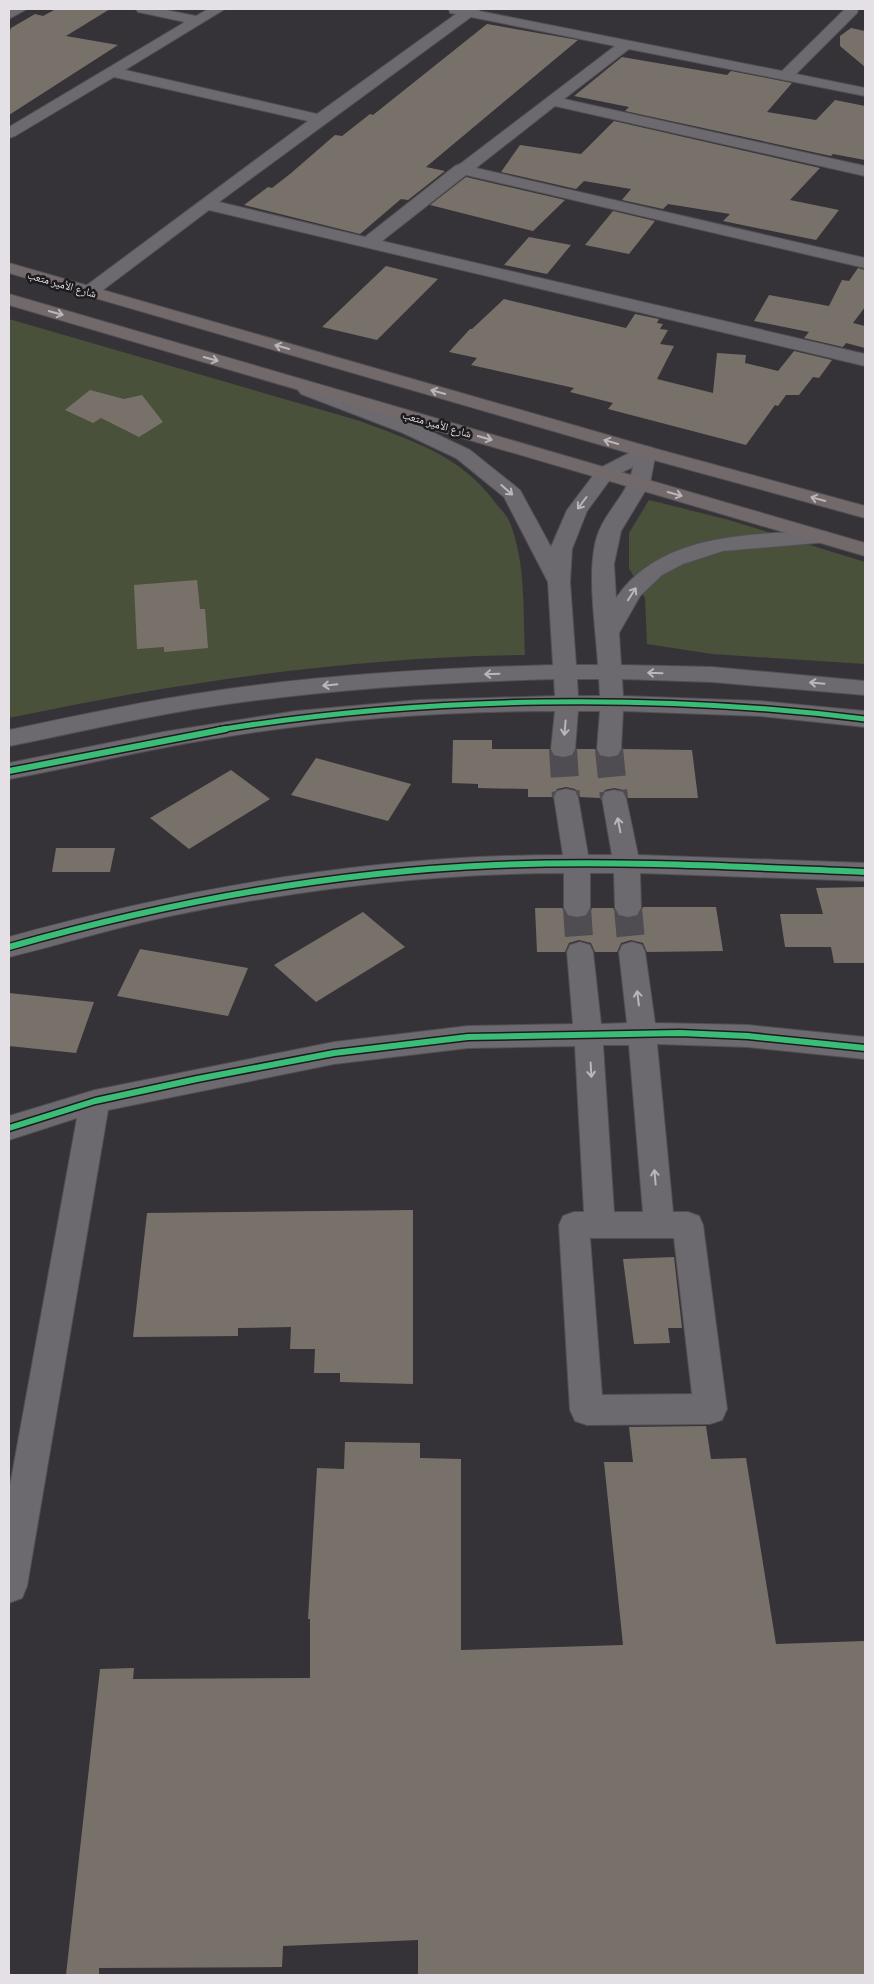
<svg xmlns="http://www.w3.org/2000/svg" width="874" height="1984" font-family="Quicksand,'Noto Naskh Arabic',sans-serif">
	<style>
		.green { fill: #4a513a }
		.building { fill: #78716a }
		.lines { fill: none; stroke-linecap: round; stroke-linejoin: round }
		.minor-tunnel { stroke: #504d52; stroke-width: 28; stroke-dasharray: 28 14; stroke-linecap: butt }
		.minor-casing { stroke: #514f53; stroke-width: 2 }
		.major-casing { stroke: #514f53; stroke-width: 2 }
		.minor { fill: #6c6a6e; fill-rule: evenodd }
		.major { fill: #72696b; fill-rule: evenodd }
		.cycleway-far1-casing { stroke: #1d1b1e; stroke-width: 8 }
		.cycleway-casing { stroke: #1d1b1e; stroke-width: 9 }
		.cycleway-far1 { stroke: #3abd76; stroke-width: 5 }
		.cycleway { stroke: #3abd76; stroke-width: 6 }
		.oneway { stroke: #bcb6ba }
		.oneway2 { stroke: #bab7bb }
		.labels { text-anchor: middle; dominant-baseline: central; stroke-width: 5; stroke-linejoin: round; paint-order: stroke }
		.far-street-label { font-size: 11px; fill: #e4e0e5; stroke: #1d1b1e }
	</style>
	<rect width="100%" height="100%" fill="#363338"/>
	<g class="green">
		<path d="M9,319l351,102c52,20 100,34 134,80 5,7 13,14 16,22 16,40 13,89 15,132 -174,2 -346,27 -516,63z"/>
		<path d="M649,500l80,20 136,42v102l-153,-10 -65,-10 -2,-46 -16,-30v-35z"/>
	</g>
	<g class="building">
		<path d="M62,9h48l-44,27 52,9 -109,70v-82l2,-5 24,-14 8,2 11,-6z"/>
		<path d="M487,24l91,16 -152,127 19,4 -37,29 -7,-1 -41,35 -116,-29 24,-18 4,1 18,-14 45,-39 7,1 28,-22 3,1z"/>
		<path d="M851,28l14,3v36l-25,-21v-10z"/>
		<path d="M622,57l105,18 4,-4 61,12 -25,29 49,8 19,-20 30,6v54l-32,-6 -2,2 -206,-45 4,-4 -55,-11z"/>
		<path d="M614,121l206,47 -30,32 49,10 -23,30 -93,-19 7,-7 -62,-10 -5,5 -41,-9 9,-11 -47,-8 -8,8 -75,-17 19,-27 61,9z"/>
		<path d="M466,177l99,23 -32,31 -103,-26z"/>
		<path d="M613,211l42,10 -26,33 -44,-9z"/>
		<path d="M529,237l42,8 -24,29 -43,-9z"/>
		<path d="M386,266l52,13 -61,61 -55,-13z"/>
		<path d="M858,268l7,2v37l-12,16 12,3v22l-19,-5 -3,4 -39,-9 5,-6 -55,-11 15,-26 60,11 13,-26 7,1z"/>
		<path d="M504,299l122,29 9,-14 24,5 -2,4 6,1 -3,5 8,1 -8,14 14,2 -17,33 56,14 4,-40 29,2 -1,8 33,8 16,-20 38,9 -13,18 -6,-1 -14,18h-13l-8,11 -3,-1 -29,40 -138,-36 5,-6 -43,-11 4,-4 -103,-23 6,-7 -28,-6 21,-23h2z"/>
		<path d="M90,390l34,9 18,-4 21,27 -24,15 -38,-19 -8,5 -28,-13z"/>
		<path d="M197,580l3,29h5l3,39 -44,4v-5l-27,2 -3,-64z"/>
		<path d="M453,740h39v9h57l5,8 9,2 9,-2 5,-8h18l5,8 9,2 9,-2 5,-8 69,1 6,48h-70l-5,-8 -9,-2 -9,2 -5,8 -20,-1 -5,-8 -9,-2 -9,2 -5,8h-24v-8l-50,-1v-4l-26,-1z"/>
		<path d="M316,758l95,26 -23,37 -97,-26z"/>
		<path d="M231,770l39,29 -81,50 -39,-31z"/>
		<path d="M56,848h59l-5,24h-58z"/>
		<path d="M865,887v76h-31l-3,-16h-46l-5,-33h43l-7,-26z"/>
		<path d="M643,907h73l7,44 -76,1 -4,-9 -12,-3 -10,3 -4,9h-22l-4,-9 -12,-3 -10,3 -4,9h-28l-2,-44h27l6,9 9,2 11,-3 4,-8h21l6,9 9,2 11,-3z"/>
		<path d="M363,912l42,35 -89,55 -42,-37z"/>
		<path d="M140,949l108,19 -20,48 -111,-20z"/>
		<path d="M9,993l85,9 -18,51 -67,-7z"/>
		<path d="M413,1210v174l-73,-2v-9h-26l1,-24h-25l1,-22 -53,1v8l-105,1 14,-124z"/>
		<path d="M674,1257l8,71h-14l2,15 -36,1 -11,-85z"/>
		<path d="M706,1426l5,33 35,-1 30,186 89,-3v334h-447v-35l-135,6 -1,21 -183,1v7h-33l34,-306 34,-1 -1,11 177,-1v-59h-2l9,-151 27,1 1,-27 75,1v15l41,1v191l162,-5 -19,-183h29l-4,-35z"/>
	</g>
	<g class="lines">
		<g class="minor-tunnel">
			<path d="M563,749l3,48"/>
			<path d="M609,749l5,49"/>
			<path d="M577,908l3,44"/>
			<path d="M628,908l4,44"/>
		</g>
		<defs>
			<g id="minor">
				<path d="M9,9h18l-18,10z"/>
				<path d="M136,9h25l35,7 12,-7h17l-100,61 192,44 139,-100 -6,-1 -1,-4h31l-1,2 303,60 63,-62h13l-1,4 -61,61 69,14v8l-236,-47 -65,50 301,67v10l-310,-70 -79,62 389,90v10l-399,-93 -84,66 483,113v12l-656,-156 -114,86h-12l-3,-4 3,-4 225,-167 -194,-44 -99,59 -6,2v-11l176,-105 -47,-10zM471,17l144,29 -155,118 -5,2 -90,71 -146,-35z"/>
				<path d="M308,384l109,41 53,25 50,40 31,57 16,-37 31,-41 41,-21 7,-2 7,2 3,4 -6,31 -29,48 -7,33 2,34c44,-65 134,-64 204,-67l8,1 3,5 -3,5 -105,9 -40,13 -21,11 -22,21 -21,37 2,32 91,2 153,14v14l-153,-13 -90,-3 1,17 137,5 105,10v16l-105,-11 -137,-5 -2,38 -3,6 -9,2 -9,-2 -3,-6 3,-38h-22l-3,38 -3,6 -9,2 -9,-2 -3,-6 4,-38c-111,0 -222,8 -331,26 -73,11 -144,29 -215,42v-16l154,-31 133,-21 123,-11 136,-4 -1,-17c-111,3 -223,10 -333,26 -72,10 -141,27 -212,41v-16c70,-15 141,-30 212,-40 110,-16 221,-22 332,-25l-5,-83 -44,-85 -48,-39 -53,-25 -102,-39 -3,-4 3,-4zM633,467c-5,27 -24,40 -34,64 -14,34 -3,97 -1,134h-22l-6,-83 2,-33 15,-38 25,-34zM577,679h22l1,17h-22z"/>
				<path d="M566,789l9,2 3,6 10,58h24l-10,-57 3,-6 9,-2 9,2 3,6 12,57 227,8v18l-225,-8 1,35 -4,7 -9,2 -9,-2 -4,-7 -1,-35h-24v35l-4,7 -9,2 -9,-2 -4,-7v-35c-132,0 -264,16 -394,43 -54,11 -107,28 -161,41v-20c180,-50 366,-82 554,-82l-9,-58 3,-6z"/>
				<path d="M580,942l10,3 3,7 8,72 26,-1 -8,-71 3,-7 10,-3 10,3 3,7 10,71 93,2 117,12v22l-117,-12 -91,-3 16,168h15l11,4 4,9 24,184 -5,11 -12,4 -123,1 -12,-4 -5,-11 -11,-185 4,-9 11,-4h10l-9,-166 -107,2 -134,16 -226,46 -81,476 -5,12 -13,5v-112l68,-373 -68,22v-24l86,-26 239,-48 134,-16 105,-2 -6,-72 3,-7zM603,1045h26l14,167h-29zM590,1238h84l18,156 -90,1z"/>
			</g>
			<g id="major">
				<path d="M9,263l644,185 212,58v12l-226,-62 -630,-183z"/>
				<path d="M9,294l856,249v13l-856,-251z"/>
			</g>
		</defs>
		<use href="#minor" class="minor-casing"/>
		<use href="#major" class="major-casing"/>
		<use href="#minor" class="minor"/>
		<use href="#major" class="major"/>
		<defs>
			<path id="cycleway-far1" d="M218,730c207,-34 439,-37 647,-11"/>
			<g id="cycleway">
				<path d="M9,771l217,-42"/>
				<path d="M9,947c159,-45 322,-75 487,-82 123,-5 246,2 369,7"/>
				<path d="M9,1128l86,-27 102,-22 137,-26 134,-16 212,-4 68,3 117,12"/>
			</g>
		</defs>
		<use href="#cycleway-far1" class="cycleway-far1-casing"/>
		<use href="#cycleway" class="cycleway-casing"/>
		<use href="#cycleway-far1" class="cycleway-far1"/>
		<use href="#cycleway" class="cycleway"/>
	</g>
	<defs><path id="oneway-shaft" d="M-6 0H5M1.5-3L5.5 0L1.5 3" fill="none" stroke-width="1.6" stroke-linecap="round" stroke-linejoin="round" transform="scale(1.25)"/></defs>
	<g class="oneway">
		<use href="#oneway-shaft" transform="translate(56 313) rotate(16)"/>
		<use href="#oneway-shaft" transform="translate(282 347) rotate(-164)"/>
		<use href="#oneway-shaft" transform="translate(211 359) rotate(16)"/>
		<use href="#oneway-shaft" transform="translate(438 392) rotate(-164)"/>
		<use href="#oneway-shaft" transform="translate(485 438) rotate(16)"/>
		<use href="#oneway-shaft" transform="translate(611 442) rotate(-164)"/>
		<use href="#oneway-shaft" transform="translate(675 494) rotate(16)"/>
		<use href="#oneway-shaft" transform="translate(818 499) rotate(-165)"/>
	</g>
	<g class="oneway2">
		<use href="#oneway-shaft" transform="translate(507 490) rotate(41)"/>
		<use href="#oneway-shaft" transform="translate(582 503) rotate(127)"/>
		<use href="#oneway-shaft" transform="translate(632 594) rotate(-57)"/>
		<use href="#oneway-shaft" transform="translate(655 673) rotate(-178)"/>
		<use href="#oneway-shaft" transform="translate(492 674) rotate(178)"/>
		<use href="#oneway-shaft" transform="translate(817 683) rotate(-175)"/>
		<use href="#oneway-shaft" transform="translate(330 685) rotate(174)"/>
		<use href="#oneway-shaft" transform="translate(565 728) rotate(95)"/>
		<use href="#oneway-shaft" transform="translate(619 825) rotate(-101)"/>
		<use href="#oneway-shaft" transform="translate(638 998) rotate(-97)"/>
		<use href="#oneway-shaft" transform="translate(591 1070) rotate(87)"/>
		<use href="#oneway-shaft" transform="translate(655 1177) rotate(-95)"/>
	</g>
	<g class="labels">
		<g class="far-street-label">
			<text transform="translate(62 284) rotate(16)">شارع الأمير متعب</text>
			<text transform="translate(437 424) rotate(16)">شارع الأمير متعب</text>
		</g>
	</g>
	<rect width="874" height="1984" fill="none" stroke="#e4e0e5" stroke-width="20"/>
</svg>
